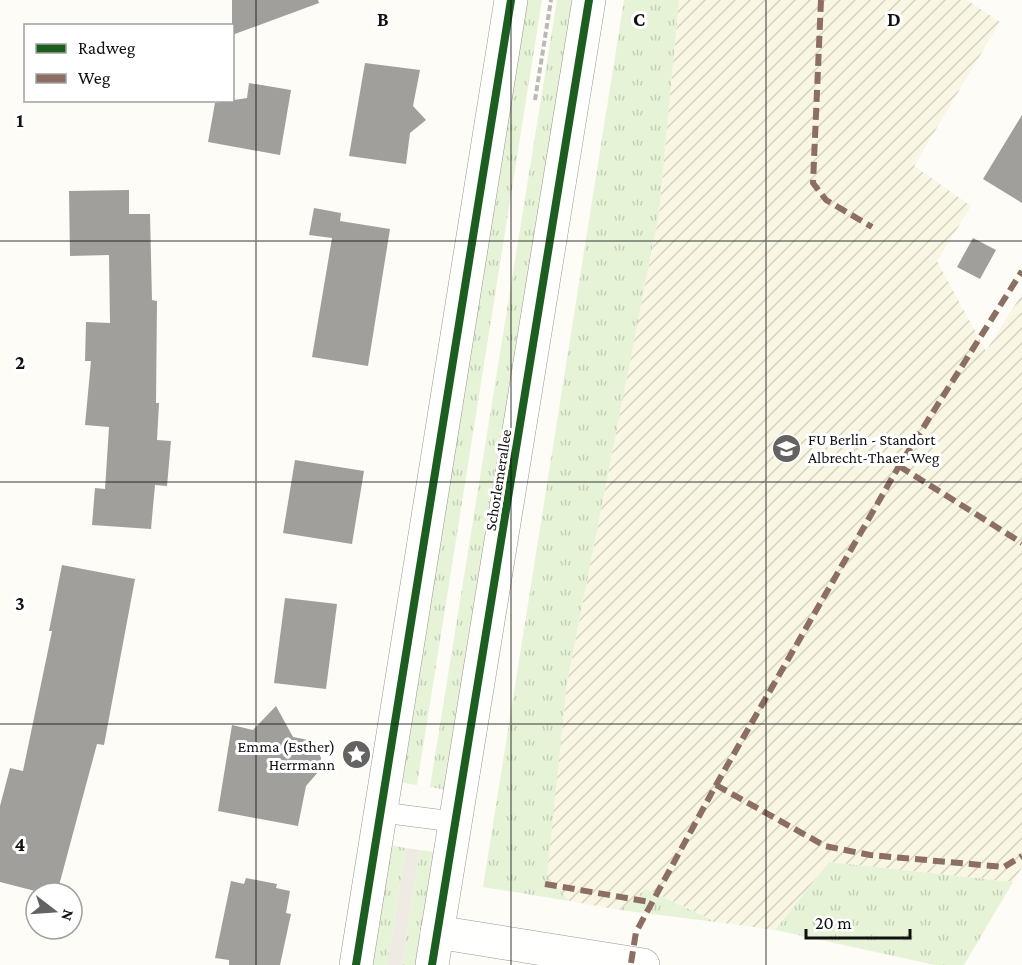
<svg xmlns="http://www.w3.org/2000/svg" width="1022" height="965" font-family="'Crimson Pro',serif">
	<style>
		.farmland { fill: url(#farmland-furrows) }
		.grass { fill: url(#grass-tufts) }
		.plaza { fill: #edebe2 }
		.building { fill: #a19f9c }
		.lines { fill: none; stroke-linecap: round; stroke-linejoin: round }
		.lane-casing { stroke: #979795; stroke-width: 21 }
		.street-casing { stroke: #979795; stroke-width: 34 }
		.path { stroke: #b9b9b8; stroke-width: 4; stroke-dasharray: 6 3; stroke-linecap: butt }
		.lane { stroke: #fffffe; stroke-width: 20 }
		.street { stroke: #fffffe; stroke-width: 33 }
		.quiet { stroke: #8d6e63; stroke-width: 6; stroke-dasharray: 12 6; stroke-linecap: butt }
		.cycleway-casing { stroke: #fff; stroke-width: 11 }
		.cycleway { stroke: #1b5e20; stroke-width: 8 }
		.grid { fill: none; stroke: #111; stroke-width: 1.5; stroke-opacity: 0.55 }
		.labels { text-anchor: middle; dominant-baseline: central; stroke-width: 6; stroke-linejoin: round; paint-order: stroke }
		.poi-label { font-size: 16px; fill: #111; stroke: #fff; text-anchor: start }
		.street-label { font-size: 16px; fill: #111; stroke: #fff }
		.grid-label { font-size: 20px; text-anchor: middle; font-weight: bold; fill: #111; stroke: #fff; stroke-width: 6; stroke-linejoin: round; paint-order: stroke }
	</style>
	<defs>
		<pattern id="farmland-furrows" width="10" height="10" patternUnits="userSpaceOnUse" patternTransform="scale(1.5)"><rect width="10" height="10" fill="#f9f7e4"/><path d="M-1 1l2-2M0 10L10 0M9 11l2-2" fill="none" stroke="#d4d3c3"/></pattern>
		<pattern id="grass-tufts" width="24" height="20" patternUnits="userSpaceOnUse" patternTransform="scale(1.5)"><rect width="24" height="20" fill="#e7f3d7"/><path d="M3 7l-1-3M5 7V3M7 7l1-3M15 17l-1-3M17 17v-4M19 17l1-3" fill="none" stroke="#c5cfb8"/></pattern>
	</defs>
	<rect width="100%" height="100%" fill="#fdfcf7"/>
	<path class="farmland" d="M679,0h288l33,22 -86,144 57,40 -34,55 49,90 36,-57v573l-9,15 -184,-20 -54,68 -59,-8 -69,-33 -27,21 -51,-9 -23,-25 21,-193 92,-469z"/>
	<g class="grass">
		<path d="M525,0h17l-125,785 -18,-3z"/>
		<path d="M557,0h16l-127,790 -16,-3z"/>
		<path d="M624,0h55l-20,214 -92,469 -20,193 22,25 -86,-14z"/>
		<path d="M389,845l17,3 -19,117h-17z"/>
		<path d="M420,850l15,2 -18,113h-15z"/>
		<path d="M829,862l184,20 -49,83h-29l-160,-35z"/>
		<path d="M646,889l70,33 -96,-12z"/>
	</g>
	<path class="plaza" d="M406,848l14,2 -18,115h-15z"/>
	<g class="building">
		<path d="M232,0h86l1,3 -87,32z"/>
		<path d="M365,63l55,7 -7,36 13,14 -16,13 -4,31 -57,-8z"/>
		<path d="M249,83l42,7 -11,65 -72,-13 7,-39 32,-5z"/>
		<path d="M1022,115v88l-39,-24z"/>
		<path d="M129,190v24h21l2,86 5,1 -1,102h3l-2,37 14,1 -4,45 -12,-1 -4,44 -59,-4 3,-37 10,1 4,-62 -24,-2 6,-64h-6l1,-39 24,1 -1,-68 -39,1 -1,-65z"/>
		<path d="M314,208l27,5 -1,8 50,8 -22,137 -56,-9 20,-119 -23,-3z"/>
		<path d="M973,238l23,12 -16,29 -23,-12z"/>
		<path d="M295,460l69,11 -12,73 -69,-11z"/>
		<path d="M62,565l73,14 -31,166 -7,-1 -40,149h-14l-43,-11v-76l10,-38 13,3 29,-140h-3z"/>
		<path d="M285,598l52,6 -11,85 -52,-6z"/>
		<path d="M276,706l17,31 21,4 7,17 -2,13 -13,15 -8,40 -80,-15 14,-86 21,5z"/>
		<path d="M246,878l31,6 -1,4 14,3 -4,22 5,1 -11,51h-51v-5l-14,-2 16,-77 13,3z"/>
	</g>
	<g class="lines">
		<defs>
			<path id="lane" d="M379,812l77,10"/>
			<g id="street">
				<path d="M437,932l206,33"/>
				<path d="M356,965l155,-965"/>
				<path d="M432,965l157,-965"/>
			</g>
		</defs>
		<use href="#lane" class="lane-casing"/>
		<use href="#street" class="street-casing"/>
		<path class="path" d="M535,100l16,-100"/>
		<use href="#lane" class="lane"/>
		<use href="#street" class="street"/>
		<g class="quiet">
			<path d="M821,0l-8,183 13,17 46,27"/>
			<path d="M899,466l123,77"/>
			<path d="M716,785l109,61 45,9 134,12 18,-11"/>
			<path d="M545,884l105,18"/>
			<path d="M631,963l5,-31 80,-147 183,-319 123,-195"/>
		</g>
		<defs>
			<g id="cycleway">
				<path d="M356,965l155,-965"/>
				<path d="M432,965l157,-965"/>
			</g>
		</defs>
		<use href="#cycleway" class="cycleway-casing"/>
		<use href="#cycleway" class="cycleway"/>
	</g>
	<path class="grid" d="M256,0v965M511,0v965M766,0v965M0,241h1022M0,482h1022M0,724h1022"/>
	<defs>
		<symbol id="university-disc" viewBox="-11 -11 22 22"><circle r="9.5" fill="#646362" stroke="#fff"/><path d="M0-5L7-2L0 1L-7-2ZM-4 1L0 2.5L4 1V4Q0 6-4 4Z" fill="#fff"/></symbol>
		<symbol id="sight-disc" viewBox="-11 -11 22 22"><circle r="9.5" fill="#646362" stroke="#fff"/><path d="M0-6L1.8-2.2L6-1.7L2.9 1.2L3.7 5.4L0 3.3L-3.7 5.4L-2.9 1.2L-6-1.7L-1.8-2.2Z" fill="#fff"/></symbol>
	</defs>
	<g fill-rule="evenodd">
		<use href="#university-disc" x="770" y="432" width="33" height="33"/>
		<use href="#sight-disc" x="340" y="738" width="33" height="33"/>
	</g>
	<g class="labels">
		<g class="poi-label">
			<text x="808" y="439">FU Berlin - Standort<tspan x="808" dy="18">Albrecht-Thaer-Weg</tspan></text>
			<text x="335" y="746" text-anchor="end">Emma (Esther)<tspan x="335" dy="18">Herrmann</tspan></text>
		</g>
		<g class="street-label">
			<text transform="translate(498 480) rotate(-81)">Schorlemerallee</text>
		</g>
	</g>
	<g class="grid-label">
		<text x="383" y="26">B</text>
		<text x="639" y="26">C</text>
		<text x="894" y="26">D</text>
		<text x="20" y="127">1</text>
		<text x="20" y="369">2</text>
		<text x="20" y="610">3</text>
		<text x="20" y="851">4</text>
	</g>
	<rect x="24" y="24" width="210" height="78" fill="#ffffff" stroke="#a0a0a0" stroke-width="1.5"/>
	<rect x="36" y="44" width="30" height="9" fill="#1b5e20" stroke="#a0a0a0" stroke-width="1.5"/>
	<text x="78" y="54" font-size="18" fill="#111111">Radweg</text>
	<rect x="36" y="74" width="30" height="9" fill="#8d6e63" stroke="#a0a0a0" stroke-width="1.5"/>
	<text x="78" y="84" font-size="18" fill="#111111">Weg</text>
	<g transform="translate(54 911) rotate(107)"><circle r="28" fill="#ffffff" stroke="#a0a0a0" stroke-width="1.5"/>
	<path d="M0-4.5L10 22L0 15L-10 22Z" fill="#646362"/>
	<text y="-9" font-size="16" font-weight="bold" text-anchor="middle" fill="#111111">N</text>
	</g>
	<path d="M806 929v9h104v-9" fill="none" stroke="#111111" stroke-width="3"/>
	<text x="815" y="929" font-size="18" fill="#111111" stroke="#ffffff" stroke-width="4.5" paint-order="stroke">20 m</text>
</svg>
